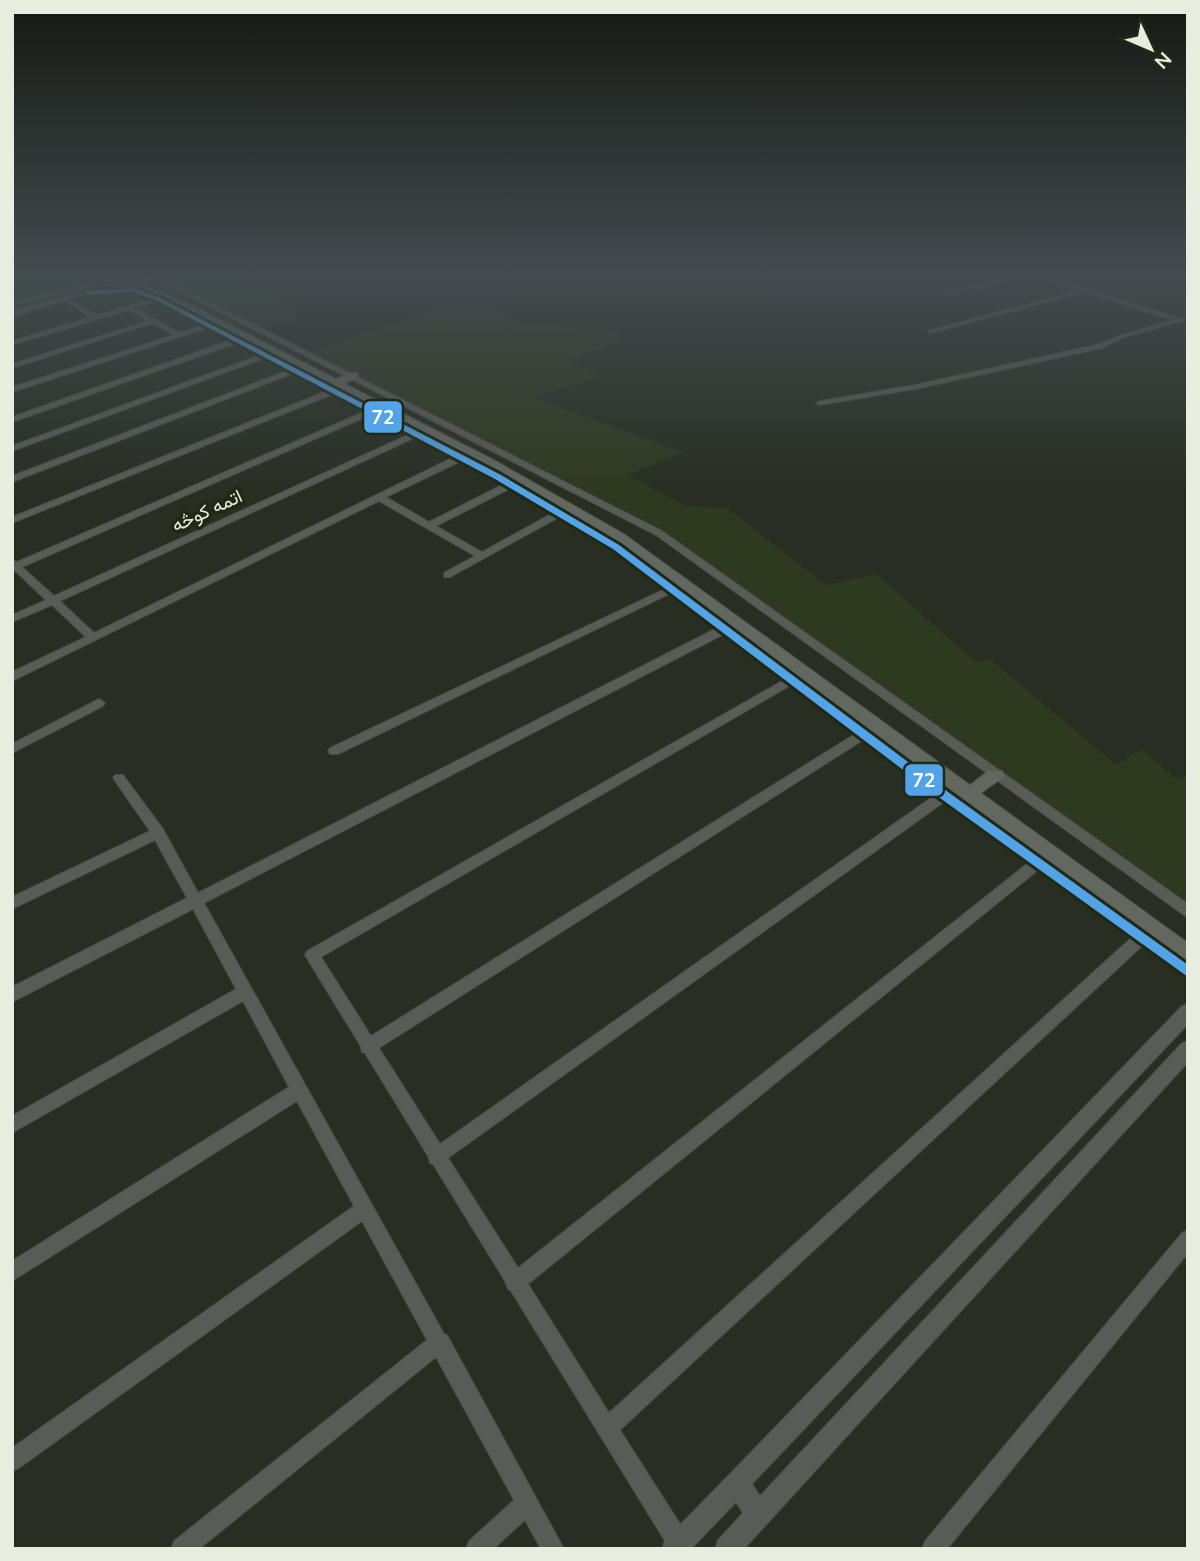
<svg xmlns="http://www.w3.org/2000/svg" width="1200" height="1561" font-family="'Nunito Sans',Vazirmatn,sans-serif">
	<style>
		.built { fill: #2e3a1f }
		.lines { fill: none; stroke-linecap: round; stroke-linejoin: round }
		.minor-casing { stroke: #474c41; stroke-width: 2 }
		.tertiary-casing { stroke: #474c41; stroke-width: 2 }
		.secondary-casing { stroke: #474c41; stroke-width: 2 }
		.trunk-casing { stroke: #474c41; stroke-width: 2 }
		.minor { fill: #595b57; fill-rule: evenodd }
		.tertiary { fill: #595b57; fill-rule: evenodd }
		.secondary { fill: #63655f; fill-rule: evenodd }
		.trunk { fill: #626760; fill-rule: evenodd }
		.bus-1-casing { stroke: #1f2913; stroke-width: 6 }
		.bus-1 { fill: #53a3e8; fill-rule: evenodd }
		.labels { text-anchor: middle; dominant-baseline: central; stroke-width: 7; stroke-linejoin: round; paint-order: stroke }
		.far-street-label { font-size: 19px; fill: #e7eee0; stroke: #1f2913 }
		.line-badge { stroke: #1f2913; stroke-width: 2.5 }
		.badge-label { font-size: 19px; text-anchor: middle; font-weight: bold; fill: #fff }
	</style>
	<rect width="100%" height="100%" fill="#282e22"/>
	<g class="built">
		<path d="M12,272h92l-21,13 -71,19z"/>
		<path d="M169,272h87l-23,9 46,12 18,27 -38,9 -94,-47z"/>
		<path d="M478,302l39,21 100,8 6,9 -54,21 31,16 -68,20 151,55 -55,23 57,31 42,2 99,77 50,-11 101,89 13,-4 126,106 25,-16 38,32 9,-7v138l-529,-379 -352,-181 127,-41z"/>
	</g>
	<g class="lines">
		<defs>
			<g id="minor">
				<path d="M100,272h7l-15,10 2,1v2l-82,21v-4l68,-17z"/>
				<path d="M166,272h6l-4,9 494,250 526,373v14l-532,-383 -493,-252z"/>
				<path d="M1024,272h10l151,48 -63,18 -20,10 -187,41 -95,16 -4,-2 4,-2 95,-16 185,-41 18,-8 56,-16 -89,-28 -154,41 -3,-2 150,-41 -47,-15 -85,20 -3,-2z"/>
				<path d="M135,289l25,9 341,177 62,36 56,34 107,80 4,1 1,3 217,163 240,172v14l-46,-32 -522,484 67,105 3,8 -3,6h-17l-159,-258 -3,-2 -3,-8 -72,-117 -3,-1 -2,-7 -63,-103 -3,-1 -2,-7 -55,-90 2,-4 477,-271 -60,-46 -520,269 240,431 3,1 117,214h-23l-16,-29 -32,29h-27l3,-8 45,-41 -78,-143 -237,192h-28l3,-8 253,-201 -65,-119 -343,247 -7,3v-23l342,-242 -57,-105 -285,180v-20l277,-174 -46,-86 -231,132v-17l224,-127 -43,-80 -181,93v-15l175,-89 -32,-58 -143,69v-12l138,-66 -35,-50 -2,-3 2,-3h8l40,54 35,64 519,-265 -46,-35 -333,161h-8l-2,-3 2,-3 335,-159 -52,-40 -54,-32 -109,60h-6v-4l31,-17 -96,-55 -367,180v-9l74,-35 -34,-32 -40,17v-7l34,-15 -34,-32v-8l5,2 349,-151 -33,-17 -321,129v-6l315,-126 -33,-18 -282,109v-6l277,-106 -24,-12 -253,93v-5l248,-91 -23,-12 -225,79v-5l219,-77 -23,-12 -196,64v-5l162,-52 -21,-12 -141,45v-4l136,-43 -19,-11 -117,35v-4l79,-24 -23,-14v-2h4l25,14 55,-16 -20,-7 -45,3 -3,-2 3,-2zM157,301l46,24 -23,8 -45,-25zM372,414l38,20 -356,162 -32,-29zM416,437l38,20 -360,176 -34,-32zM461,461l43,23 -75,38 -43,-25zM511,488l42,25 -71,39 -46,-26zM791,685l64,49 -484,302 -50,-79zM863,740l72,55 -495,349 -61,-96zM944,802l84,61 -510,405 -70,-110zM1038,870l93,68 -522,475 -81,-129z"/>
				<path d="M37,306l5,1 -30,10v-4z"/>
				<path d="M99,699l6,4 -2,3 -91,47v-9z"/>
				<path d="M1188,1230v23l-241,296h-25l3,-8 257,-308z"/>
			</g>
			<path id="tertiary" d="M1188,1004v20l-436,460 8,12 422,-453 6,-2v21l-444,487h-29l3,-9 25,-27 -7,-11 -45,47h-29l3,-9 64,-65 453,-469z"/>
			<path id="secondary" d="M117,282l7,2 -112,31v-5z"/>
			<path id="trunk" d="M110,272h10l-6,7 12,2 18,-4 3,-5h9l-6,9 -12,3 46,17 152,78 14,-6h8v4l-13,7 149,76 130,74 346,251 18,-14h14l3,5 -24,17 207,150v23l-574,-426 -130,-75 -290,-151 -53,-23 -35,-8 -2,-7z"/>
		</defs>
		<use href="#minor" class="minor-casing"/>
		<use href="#tertiary" class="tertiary-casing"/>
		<use href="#secondary" class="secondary-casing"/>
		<use href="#trunk" class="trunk-casing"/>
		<use href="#minor" class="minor"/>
		<use href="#tertiary" class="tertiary"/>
		<use href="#secondary" class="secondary"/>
		<use href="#trunk" class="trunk"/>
		<defs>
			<path id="bus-1" d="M133,288l27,10 341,177 118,70 329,247 240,173v12l-248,-179 -327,-249 -118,-70 -339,-179 -24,-8 -45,3 -3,-2 3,-2z"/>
		</defs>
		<use href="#bus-1" class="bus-1-casing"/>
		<use href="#bus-1" class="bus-1"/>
	</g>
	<linearGradient id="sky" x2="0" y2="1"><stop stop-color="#161913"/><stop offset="0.56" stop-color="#424c4f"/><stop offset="1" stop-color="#424c4f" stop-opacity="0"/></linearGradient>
	<rect width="1200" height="490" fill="url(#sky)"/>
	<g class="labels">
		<g class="far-street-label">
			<text transform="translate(207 511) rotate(-25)">اتمه کوڅه</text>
		</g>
	</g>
	<g class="line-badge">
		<rect x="363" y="400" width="40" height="34" rx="7" fill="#53a3e8"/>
		<rect x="904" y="763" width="40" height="34" rx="7" fill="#53a3e8"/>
	</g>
	<g class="badge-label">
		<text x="383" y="424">72</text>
		<text x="924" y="787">72</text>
	</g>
	<rect width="1200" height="1561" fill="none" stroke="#e7eee0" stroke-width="28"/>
	<g transform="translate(1151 49) rotate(134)" stroke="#1f2913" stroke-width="5" paint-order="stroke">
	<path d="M0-5L12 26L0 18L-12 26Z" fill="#e7eee0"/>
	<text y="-10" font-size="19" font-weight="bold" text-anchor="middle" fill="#e7eee0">N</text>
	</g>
</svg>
